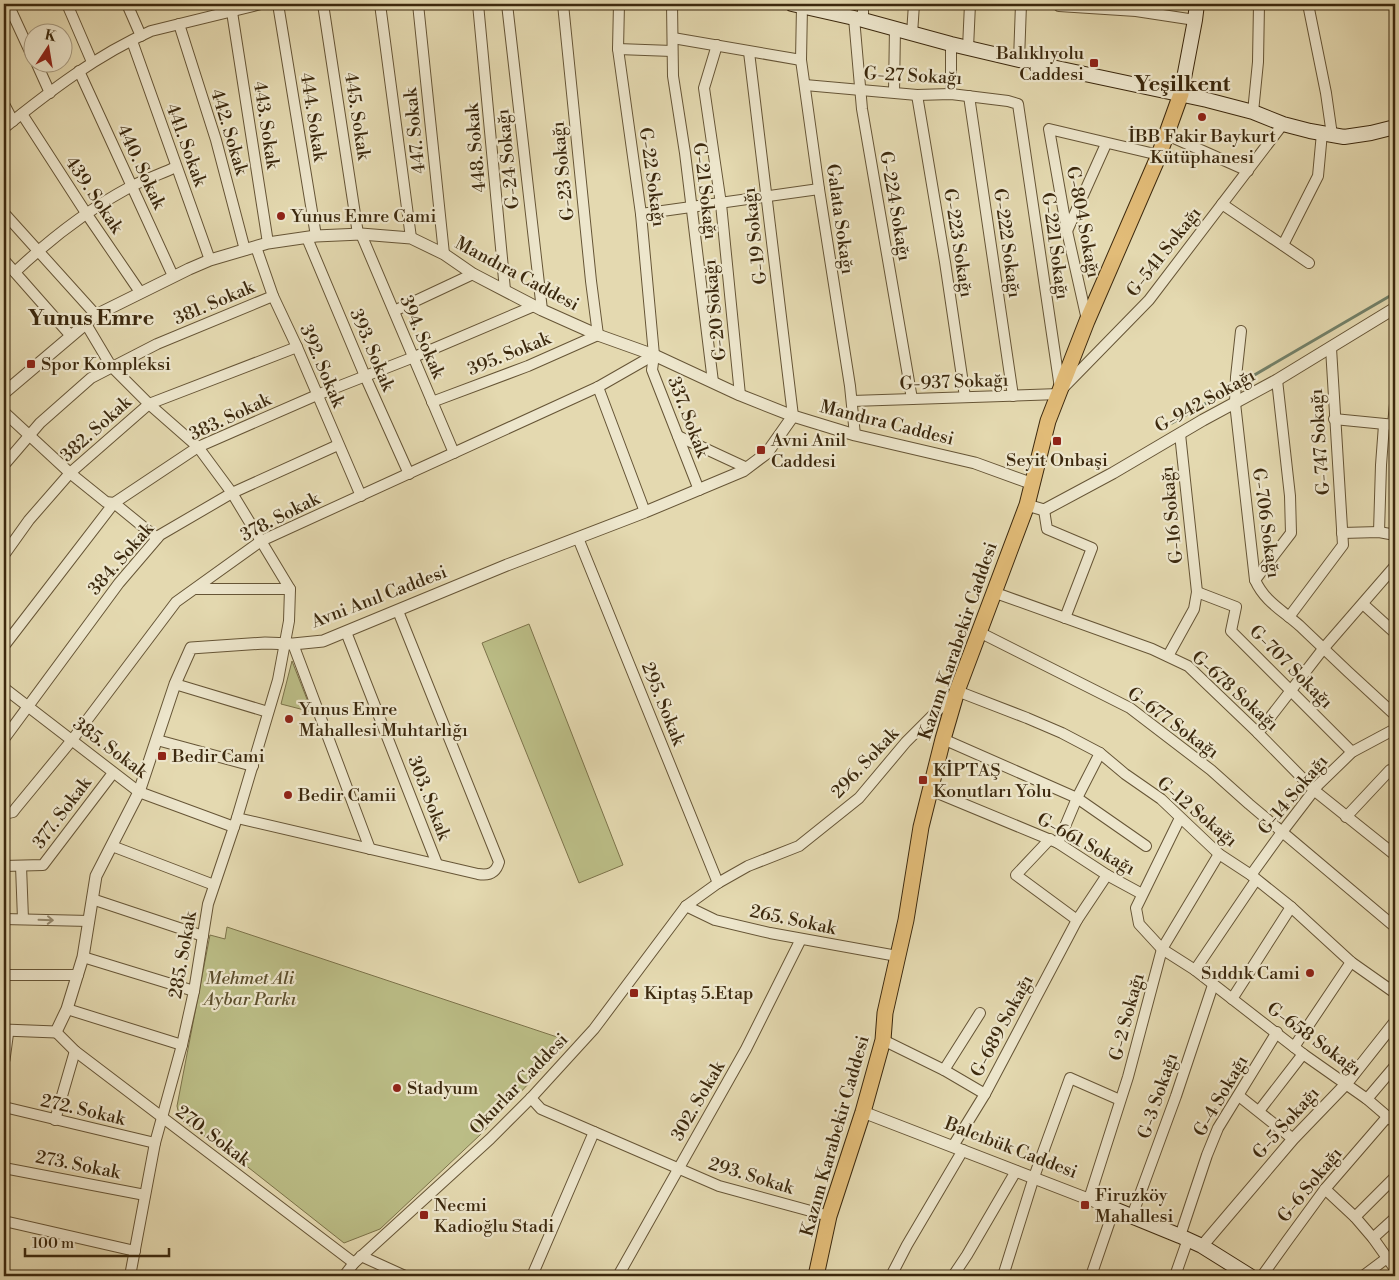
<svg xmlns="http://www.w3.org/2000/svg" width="1399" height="1280" font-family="'Libre Bodoni',serif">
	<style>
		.green { fill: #bbbd86; stroke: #7c734a }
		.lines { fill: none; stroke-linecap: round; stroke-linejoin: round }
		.stream { stroke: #738169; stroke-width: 3 }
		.minor-casing { stroke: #665536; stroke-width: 12 }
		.tertiary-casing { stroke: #665536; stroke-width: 13 }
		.secondary-casing { stroke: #3c290e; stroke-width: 16 }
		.primary-casing { stroke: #3c290e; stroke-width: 17 }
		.minor { stroke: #ede6cc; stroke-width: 10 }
		.tertiary { stroke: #ede6cc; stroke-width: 11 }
		.secondary { stroke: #ede6cc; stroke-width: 14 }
		.primary { stroke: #e2bc78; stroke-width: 15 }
		.oneway { stroke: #94886d }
		.poi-dot { fill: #8f2418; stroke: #ede6cc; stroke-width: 2 }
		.labels { text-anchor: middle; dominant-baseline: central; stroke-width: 4.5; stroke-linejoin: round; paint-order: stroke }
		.poi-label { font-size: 18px; fill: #3c290e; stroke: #ede6cc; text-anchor: start }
		.street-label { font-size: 18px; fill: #3c290e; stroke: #ede6cc }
		.park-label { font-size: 18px; font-style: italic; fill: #5c4e2c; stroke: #ede6cc }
		.district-label { font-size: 22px; font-weight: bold; fill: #3c290e; stroke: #ede6cc }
	</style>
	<rect width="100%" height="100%" fill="#e4d9b0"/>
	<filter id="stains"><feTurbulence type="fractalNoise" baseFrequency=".004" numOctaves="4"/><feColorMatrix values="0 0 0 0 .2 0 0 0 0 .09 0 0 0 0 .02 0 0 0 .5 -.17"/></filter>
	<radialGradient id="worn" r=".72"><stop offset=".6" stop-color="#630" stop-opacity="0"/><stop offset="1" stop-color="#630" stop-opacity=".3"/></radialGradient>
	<g class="green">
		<path d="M529,624l94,241 -44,18 -97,-240z"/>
		<path d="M292,661l20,51 -31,-8z"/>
		<path d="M227,927l342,114 -89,94 -100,94 -36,14 -100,-79 -64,-45 -3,-13 33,-171 15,4z"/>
	</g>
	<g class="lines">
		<path class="stream" d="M1172,423l223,-130"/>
		<defs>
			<g id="minor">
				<path d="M8,4l24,52"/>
				<path d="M67,4l25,58"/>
				<path d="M127,4l14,32"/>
				<path d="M278,4l38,232"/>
				<path d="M323,4l35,230"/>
				<path d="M380,4l31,234"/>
				<path d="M418,4l26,250"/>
				<path d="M478,4l27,286"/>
				<path d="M507,4l35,306"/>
				<path d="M619,4l-1,45 23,165 13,141 -2,15 47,120"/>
				<path d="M672,4l1,72 12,77 28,229"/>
				<path d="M863,4v16"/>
				<path d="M1308,4l18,89 6,42"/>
				<path d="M802,6l-1,54 18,129 31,197 5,49"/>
				<path d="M1059,6l77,5 59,9"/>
				<path d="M232,12l36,231"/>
				<path d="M854,18l8,91 50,290"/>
				<path d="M179,24l37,116 29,110"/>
				<path d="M912,34l2,-30"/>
				<path d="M673,38l128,22"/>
				<path d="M132,41l78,219"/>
				<path d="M717,45l-13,43 17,116 19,191"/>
				<path d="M968,48l2,-44"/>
				<path d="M618,49l54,2"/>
				<path d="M749,52l44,364"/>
				<path d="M1019,60l2,-56"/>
				<path d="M36,62l14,31"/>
				<path d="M79,71l94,205"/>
				<path d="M805,85l112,10 34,-1 57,7 10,3 42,284"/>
				<path d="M894,92l1,-64"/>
				<path d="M951,94v-50"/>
				<path d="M917,95l28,167 20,135"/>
				<path d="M969,96l44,300"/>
				<path d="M4,104l9,17"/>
				<path d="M1253,112l5,-50 1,-58"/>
				<path d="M22,114l64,99 54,79"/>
				<path d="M4,128c46,-37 93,-73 147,-97l110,-27"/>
				<path d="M1167,135l81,36"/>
				<path d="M1222,204l87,59"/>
				<path d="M4,213l92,102"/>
				<path d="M641,214l178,-25"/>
				<path d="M1067,231l39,-87"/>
				<path d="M361,234l93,219"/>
				<path d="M307,238l58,138 44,98"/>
				<path d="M1283,245l35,-69 4,-43"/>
				<path d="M256,247l17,49 24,51 64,149"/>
				<path d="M4,260l67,76"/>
				<path d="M15,272c35,-33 72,-62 115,-85 15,-8 31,-13 46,-20"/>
				<path d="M394,311l79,-37"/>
				<path d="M1087,320l-20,-89 -18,-102 110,26"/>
				<path d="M86,324l25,42 38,38 49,43 34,46 58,96 -1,32 -11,59 -41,138 -29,86 -14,87 -12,54 -27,98 -25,133"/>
				<path d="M1241,331l-5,46 -1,26 20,177c10,22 27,30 45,46 31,30 63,60 95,89"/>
				<path d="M598,387l47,125"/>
				<path d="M1064,387l85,-87 134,-176"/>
				<path d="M852,401l207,-7"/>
				<path d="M432,402l96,-36 70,-31 -7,-54 -28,-277"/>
				<path d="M4,412l66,61 36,29 8,1 43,35"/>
				<path d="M1334,419l61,6"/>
				<path d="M1393,425l2,-21"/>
				<path d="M678,436l69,32"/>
				<path d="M4,465l36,-42 51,-45 66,-34 116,-48"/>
				<path d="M1044,510l3,19 45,19 -27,70"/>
				<path d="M1379,532l2,-67 3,-40"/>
				<path d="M1342,533l37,-1 16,3"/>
				<path d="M578,538l140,345"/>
				<path d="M4,555l25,-35 41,-47 79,-69 148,-57"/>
				<path d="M1255,580l36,-47 -1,-37 -13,-116"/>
				<path d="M196,589h94"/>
				<path d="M993,592l159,57 36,17 70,67 57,58 80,64"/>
				<path d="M1197,592l39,15 -5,24 121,121"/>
				<path d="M1363,604l32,29"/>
				<path d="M1289,617l54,-72 -12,-197"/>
				<path d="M346,632l91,232"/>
				<path d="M979,632l151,76 81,62 38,34 146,123"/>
				<path d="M293,644l77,205"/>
				<path d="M4,646l110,-143 84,-56 119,-52 97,-38 120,-51"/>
				<path d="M1168,656l26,-47 3,-17 -17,-158"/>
				<path d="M175,684l93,28"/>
				<path d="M4,688l135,104 95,35"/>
				<path d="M1258,733l65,-84 72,-83"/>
				<path d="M4,739l115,-156 41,-48 72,-42 106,-48"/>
				<path d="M943,739l134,59 69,48"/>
				<path d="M157,740l96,26"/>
				<path d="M930,790l128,53 49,32 35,19"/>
				<path d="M4,814l9,-2 3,-4 56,-68 104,-138 85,-61 337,-154 56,-32"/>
				<path d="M1346,817l44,-47"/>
				<path d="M237,818l241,56c11,2 18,-1 21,-12l-101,-251"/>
				<path d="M1180,818l-44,90 3,16 23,25 33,21 108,84 64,45 28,24"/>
				<path d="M1050,839l-34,36 61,45"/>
				<path d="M1058,843l19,-45 23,-45"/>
				<path d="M112,846l102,39"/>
				<path d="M4,866l39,-1 70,-92"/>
				<path d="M21,866l2,53"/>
				<path d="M1251,875l31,-43 36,-47 34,-33 43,-23"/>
				<path d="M92,899l111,37"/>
				<path d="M686,906l29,14 55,13 127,23"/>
				<path d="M4,919l85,2"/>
				<path d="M83,957l111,34"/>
				<path d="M1195,970l61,-90"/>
				<path d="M4,975h74"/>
				<path d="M1232,999l59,-92"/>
				<path d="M67,1009l115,36"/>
				<path d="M56,1032l19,19 279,212"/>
				<path d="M883,1040l61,30 41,24"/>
				<path d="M1294,1047l57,-85"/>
				<path d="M944,1070l36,-57"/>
				<path d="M1239,1096l54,43"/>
				<path d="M531,1098l10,11 178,77 110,30"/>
				<path d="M1367,1099l28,-33"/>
				<path d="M4,1107l151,36"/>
				<path d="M1259,1111l44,-57"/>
				<path d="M55,1120l20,-69"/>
				<path d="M953,1146l32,-52 92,-174 30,-45"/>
				<path d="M4,1168l141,27"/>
				<path d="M1325,1189l30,28 18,21 22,31"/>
				<path d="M1089,1199l39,-122 34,-128 57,-95"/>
				<path d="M1132,1216l44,-120 37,-111"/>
				<path d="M1355,1217l40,-40"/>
				<path d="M4,1221l131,30"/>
				<path d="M1180,1236l27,-81 11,-27 59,-96"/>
				<path d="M1373,1238l22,-20"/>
				<path d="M361,1256l44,20"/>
				<path d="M4,1276h1"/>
				<path d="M344,1276l10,-13 136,-124 41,-41 63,-69 92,-123 32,-23 30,-17 51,-20 60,-48 47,-56 51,-51 70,27 35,15 38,20 25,21 36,25 58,55 32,21 40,32 60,55 44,31"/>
				<path d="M532,1276l62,-144"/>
				<path d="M618,1276l128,-227 55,-110"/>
				<path d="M891,1276l16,-31 56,-95"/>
				<path d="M953,1276l14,-21 49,-84"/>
				<path d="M1003,1276l31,-99 36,-99 50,22"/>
				<path d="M1091,1276l23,-67"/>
				<path d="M1175,1276l13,-37"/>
				<path d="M1262,1276l25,-35 38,-52 63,-73"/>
				<path d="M1363,1276l24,-18"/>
			</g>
			<g id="tertiary">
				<path d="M4,393l92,-78 93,-46 21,-9 58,-17 48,-7 45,-2 50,4 33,16 29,20 69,36 56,25 56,20 86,40 53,21 62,19 120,28 58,21"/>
				<path d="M1027,505l17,5 69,-37 90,-53 74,-40 118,-72"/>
				<path d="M4,1030l52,2 11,-23 16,-52 13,-81 43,-84 36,-108 16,-36 74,-5 28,1 30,-3 184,-76 138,-53 98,-41 24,-18 26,-37"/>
				<path d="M4,1060l4,-30"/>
				<path d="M863,1112l251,97"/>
				<path d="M1202,1246l91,-107 53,-55 49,-62"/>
			</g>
			<g id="secondary">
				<path d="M792,4l71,16 88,24 68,16 188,40 46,12 30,12 27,7 34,6 27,-4 24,-6"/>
				<path d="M1181,94l14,-74 2,-16"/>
				<path d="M1114,1209l66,27 22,10 48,30"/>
			</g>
			<path id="primary" d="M816,1276l13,-60 34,-104 20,-72 2,-27 21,-93 15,-93 22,-88 14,-48 70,-186 21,-84 39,-100 72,-166 22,-61"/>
		</defs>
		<use href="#minor" class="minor-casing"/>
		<use href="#tertiary" class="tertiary-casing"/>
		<use href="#secondary" class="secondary-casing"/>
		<use href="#primary" class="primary-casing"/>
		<use href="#minor" class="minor"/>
		<use href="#tertiary" class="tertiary"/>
		<use href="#secondary" class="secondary"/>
		<use href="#primary" class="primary"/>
	</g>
	<defs><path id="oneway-shaft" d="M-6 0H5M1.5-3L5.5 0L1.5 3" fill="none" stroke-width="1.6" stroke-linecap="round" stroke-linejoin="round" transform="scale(1.25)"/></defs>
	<use class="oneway" href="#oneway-shaft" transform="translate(46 920) rotate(2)"/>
	<g class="poi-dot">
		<rect x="1089" y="58" width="10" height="10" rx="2.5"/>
		<circle cx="1202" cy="117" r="5"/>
		<circle cx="281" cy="216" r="5"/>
		<rect x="26" y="359" width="10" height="10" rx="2.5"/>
		<rect x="1052" y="436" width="10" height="10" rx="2.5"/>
		<rect x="756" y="445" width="10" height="10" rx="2.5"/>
		<circle cx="289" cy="719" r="5"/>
		<rect x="157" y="751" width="10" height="10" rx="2.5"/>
		<rect x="918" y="775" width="10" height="10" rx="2.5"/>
		<circle cx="288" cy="795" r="5"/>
		<circle cx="1310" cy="973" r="5"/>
		<rect x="629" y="988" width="10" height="10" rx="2.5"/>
		<circle cx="397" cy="1088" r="5"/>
		<rect x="1080" y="1200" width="10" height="10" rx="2.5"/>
		<rect x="419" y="1210" width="10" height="10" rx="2.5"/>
	</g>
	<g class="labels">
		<g class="poi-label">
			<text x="1084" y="53" text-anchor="end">Balıklıyolu<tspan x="1084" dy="21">Caddesi</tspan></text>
			<text x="1202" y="136" text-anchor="middle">İBB Fakir Baykurt<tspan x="1202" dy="21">Kütüphanesi</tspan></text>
			<text x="291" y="216">Yunus Emre Cami</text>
			<text x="41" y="364">Spor Kompleksi</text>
			<text x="771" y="440">Avni Anil<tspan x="771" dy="21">Caddesi</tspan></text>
			<text x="1057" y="460" text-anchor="middle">Seyit Onbaşi</text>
			<text x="299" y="709">Yunus Emre<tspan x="299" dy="21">Mahallesi Muhtarlığı</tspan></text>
			<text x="172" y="756">Bedir Cami</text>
			<text x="933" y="770">KİPTAŞ<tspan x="933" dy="21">Konutları Yolu</tspan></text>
			<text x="298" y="795">Bedir Camii</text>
			<text x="1300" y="973" text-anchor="end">Sıddık Cami</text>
			<text x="644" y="993">Kiptaş 5.Etap</text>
			<text x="407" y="1088">Stadyum</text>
			<text x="1095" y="1195">Firuzköy<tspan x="1095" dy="21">Mahallesi</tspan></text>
			<text x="434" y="1205">Necmi<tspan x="434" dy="21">Kadioğlu Stadi</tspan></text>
		</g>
		<g class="street-label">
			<text transform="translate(913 76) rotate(3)">G-27 Sokağı</text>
			<text transform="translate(357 116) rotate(81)">445. Sokak</text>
			<text transform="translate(313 117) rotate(81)">444. Sokak</text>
			<text transform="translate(266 125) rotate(81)">443. Sokak</text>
			<text transform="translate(415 131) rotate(-96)">447. Sokak</text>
			<text transform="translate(229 132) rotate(73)">442. Sokak</text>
			<text transform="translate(186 145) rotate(70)">441. Sokak</text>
			<text transform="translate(476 148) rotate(-95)">448. Sokak</text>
			<text transform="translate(508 159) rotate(-96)">G-24 Sokağı</text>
			<text transform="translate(141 167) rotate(65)">440. Sokak</text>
			<text transform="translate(563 171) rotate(-96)">G-23 Sokağı</text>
			<text transform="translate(652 177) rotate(82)">G-22 Sokağı</text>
			<text transform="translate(705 191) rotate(83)">G-21 Sokağı</text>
			<text transform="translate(94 195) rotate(56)">439. Sokak</text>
			<text transform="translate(895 206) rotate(80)">G-224 Sokağı</text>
			<text transform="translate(840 219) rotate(82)">Galata Sokağı</text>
			<text transform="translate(1083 222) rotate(79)">G-804 Sokağı</text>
			<text transform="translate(755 236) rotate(-97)">G-19 Sokağı</text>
			<text transform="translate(958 243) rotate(81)">G-223 Sokağı</text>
			<text transform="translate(1007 243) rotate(82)">G-222 Sokağı</text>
			<text transform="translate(1055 246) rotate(82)">G-221 Sokağı</text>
			<text transform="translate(1164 252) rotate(-52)">G-541 Sokağı</text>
			<text transform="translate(517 274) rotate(28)">Mandıra Caddesi</text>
			<text transform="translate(214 303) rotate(-23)">381. Sokak</text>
			<text transform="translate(715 310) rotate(-96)">G-20 Sokağı</text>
			<text transform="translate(422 337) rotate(67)">394. Sokak</text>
			<text transform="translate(372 350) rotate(67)">393. Sokak</text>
			<text transform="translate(509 354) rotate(-22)">395. Sokak</text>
			<text transform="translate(322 366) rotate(67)">392. Sokak</text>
			<text transform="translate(954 382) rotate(-2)">G-937 Sokağı</text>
			<text transform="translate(1205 401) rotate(-29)">G-942 Sokağı</text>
			<text transform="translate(230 417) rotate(-25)">383. Sokak</text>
			<text transform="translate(688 417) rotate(69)">337. Sokak</text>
			<text transform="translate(887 423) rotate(14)">Mandıra Caddesi</text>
			<text transform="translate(96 429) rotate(-42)">382. Sokak</text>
			<text transform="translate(1320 442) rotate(-94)">G-747 Sokağı</text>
			<text transform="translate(1172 515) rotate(-96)">G-16 Sokağı</text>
			<text transform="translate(280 517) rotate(-27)">378. Sokak</text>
			<text transform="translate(1266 523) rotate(82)">G-706 Sokağı</text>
			<text transform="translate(121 559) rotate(-49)">384. Sokak</text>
			<text transform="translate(379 597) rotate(-21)">Avni Anıl Caddesi</text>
			<text transform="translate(958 641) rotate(-71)">Kazım Karabekir Caddesi</text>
			<text transform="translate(1291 667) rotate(45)">G-707 Sokağı</text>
			<text transform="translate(1235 691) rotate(42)">G-678 Sokağı</text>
			<text transform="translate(663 704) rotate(68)">295. Sokak</text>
			<text transform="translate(1173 723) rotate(36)">G-677 Sokağı</text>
			<text transform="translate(110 748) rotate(37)">385. Sokak</text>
			<text transform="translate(865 763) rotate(-47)">296. Sokak</text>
			<text transform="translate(1293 795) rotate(-50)">G-14 Sokağı</text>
			<text transform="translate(429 798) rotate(69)">303. Sokak</text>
			<text transform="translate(1197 812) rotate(40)">G-12 Sokağı</text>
			<text transform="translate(62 813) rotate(-53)">377. Sokak</text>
			<text transform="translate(1086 844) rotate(29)">G-661 Sokağı</text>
			<text transform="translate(793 920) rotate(12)">265. Sokak</text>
			<text transform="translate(183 955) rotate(-80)">285. Sokak</text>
			<text transform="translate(1127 1017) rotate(-75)">G-2 Sokağı</text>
			<text transform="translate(1002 1026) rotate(-62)">G-689 Sokağı</text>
			<text transform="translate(1314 1039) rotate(36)">G-658 Sokağı</text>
			<text transform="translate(519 1084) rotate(-46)">Okurlar Caddesi</text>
			<text transform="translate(1158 1096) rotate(-71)">G-3 Sokağı</text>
			<text transform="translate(1221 1096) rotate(-60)">G-4 Sokağı</text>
			<text transform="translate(698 1101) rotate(-60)">302. Sokak</text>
			<text transform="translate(83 1110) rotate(13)">272. Sokak</text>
			<text transform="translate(1286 1123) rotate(-48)">G-5 Sokağı</text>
			<text transform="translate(213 1136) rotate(37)">270. Sokak</text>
			<text transform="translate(835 1136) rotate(-74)">Kazım Karabekir Caddesi</text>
			<text transform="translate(1011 1148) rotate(21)">Balcıbük Caddesi</text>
			<text transform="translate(78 1165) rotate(11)">273. Sokak</text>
			<text transform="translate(751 1176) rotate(17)">293. Sokak</text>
			<text transform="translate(1310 1185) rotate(-51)">G-6 Sokağı</text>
		</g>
		<g class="park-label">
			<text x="250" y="978">Mehmet Ali<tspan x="250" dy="21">Aybar Parkı</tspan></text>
		</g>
		<g class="district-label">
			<text x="1182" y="84">Yeşilkent</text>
			<text x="91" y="318">Yunus Emre</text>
		</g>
	</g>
	<rect width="1399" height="1280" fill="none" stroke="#e4d9b0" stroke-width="20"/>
	<rect x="5" y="5" width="1389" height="1270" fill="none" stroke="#3c290e" stroke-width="2.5"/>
	<rect x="10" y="10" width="1379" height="1260" fill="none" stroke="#3c290e"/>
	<g transform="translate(48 48) rotate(12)"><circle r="24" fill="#ede6cc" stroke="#a69a80"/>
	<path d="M0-4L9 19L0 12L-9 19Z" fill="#8f2418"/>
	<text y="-8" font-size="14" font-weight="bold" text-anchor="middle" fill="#3c290e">K</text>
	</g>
	<path d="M25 1248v8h144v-8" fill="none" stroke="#3c290e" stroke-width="2.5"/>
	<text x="32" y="1248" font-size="15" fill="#3c290e" stroke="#ede6cc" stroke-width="4" paint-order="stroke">100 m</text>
	<rect width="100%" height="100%" filter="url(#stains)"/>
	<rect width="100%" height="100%" fill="url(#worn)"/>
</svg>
